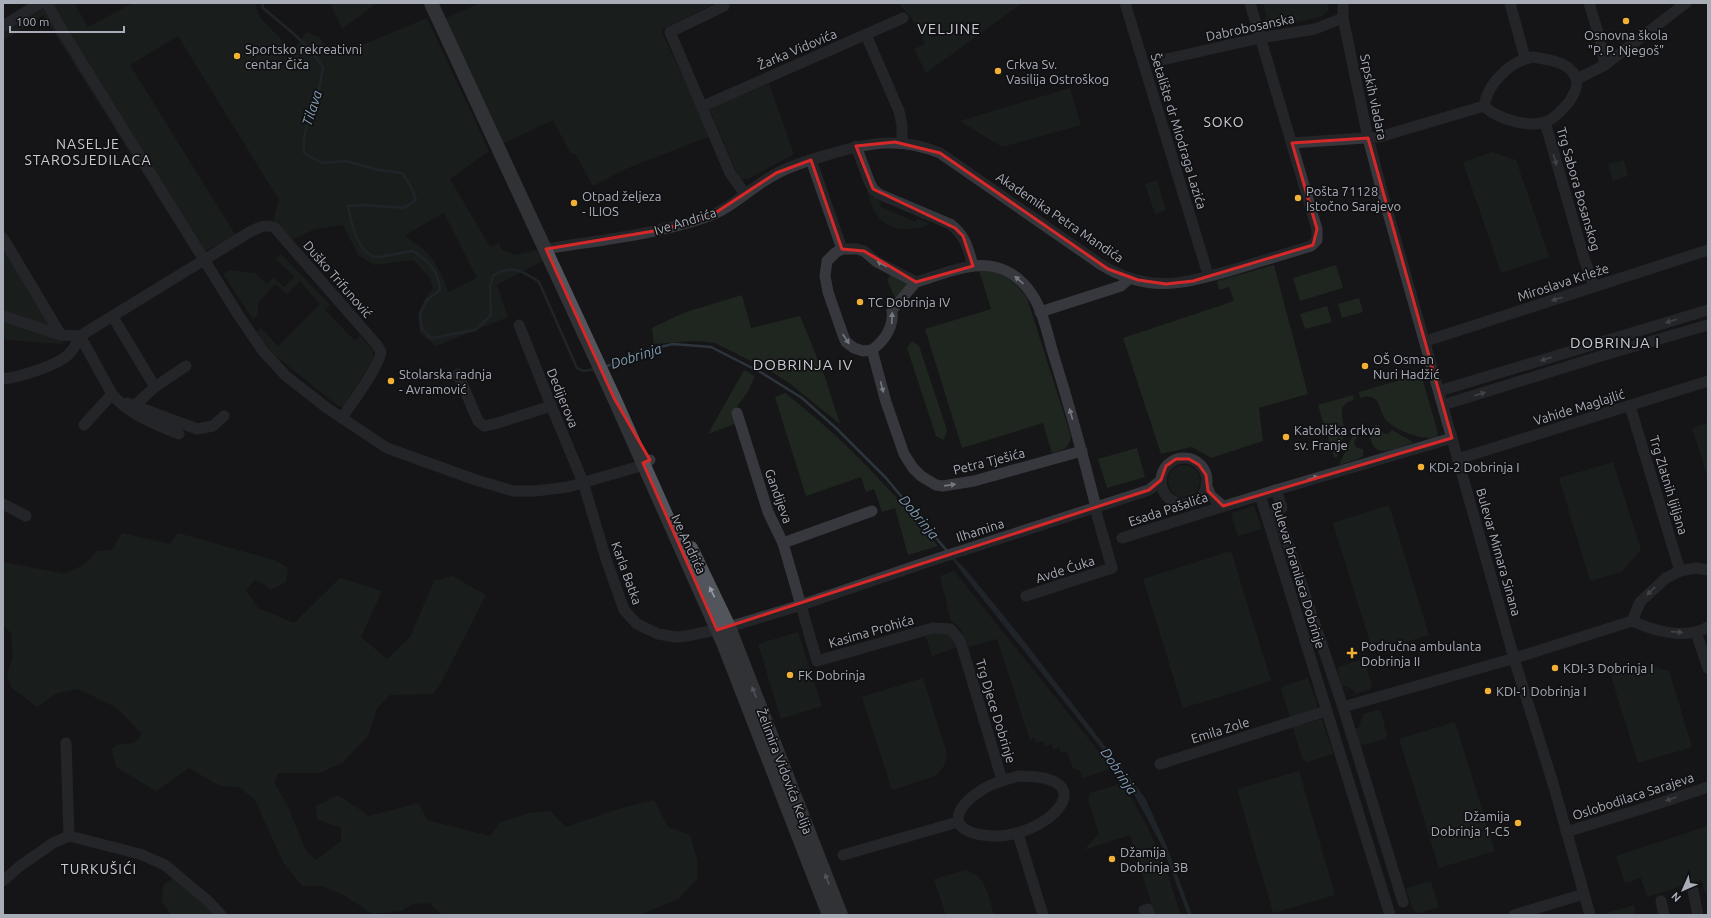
<svg xmlns="http://www.w3.org/2000/svg" width="1711" height="918" font-family="Ubuntu,sans-serif">
	<style>
		.green { fill: #1e261f; fill-rule: evenodd }
		.water { fill: #2c353c }
		.lines { fill: none; stroke-linecap: round; stroke-linejoin: round }
		.stream { stroke: #2c353c; stroke-width: 2.5 }
		.minor { stroke: #37383d; stroke-width: 11 }
		.major { stroke: #53555c; stroke-width: 14 }
		.oneway { fill: #757881 }
		.oneway2 { fill: #979ba6 }
		.marked { fill: none; stroke: #d62828; stroke-width: 3; stroke-linejoin: round }
		.poi-dot { fill: #f2b134; stroke: #111113; stroke-width: 1.5 }
		.labels { text-anchor: middle; dominant-baseline: central; stroke-width: 3.5; stroke-linejoin: round; paint-order: stroke }
		.street-label { font-size: 13px; fill: #a8adb8; stroke: #111113 }
		.poi-label { font-size: 13px; fill: #a8adb8; stroke: #111113; text-anchor: start }
		.water-label { font-size: 14px; font-style: italic; fill: #7f9bb3; stroke: #111113 }
		.neighbourhood-label { font-size: 14px; letter-spacing: 1px; fill: #c9ccd4; stroke: #111113 }
		.quarter-label { font-size: 15px; letter-spacing: 1px; fill: #c9ccd4; stroke: #111113 }
	</style>
	<rect width="100%" height="100%" fill="#161618"/>
	<g class="green">
		<path d="M33,3h41l14,24 45,-24h122l5,15 33,33 13,-19 13,5 10,14 9,4 89,-37 62,133 -39,28 40,68 9,-4 3,7 14,5 20,-5 8,10 -47,25 11,32 -72,29 -16,-13c-3,-20 -1,-28 13,-44l-3,-11 -17,-18 -39,5 -16,-10 -15,-30 -28,4 -23,11 -19,-20 6,-20 -101,-164 -48,29 106,171 -41,20 -152,-241 -40,26v-19zM444,213l33,65 -29,14c-5,-16 -13,-33 -26,-44 -6,-5 -13,-7 -17,-13z"/>
		<path d="M330,3h47l-35,26z"/>
		<path d="M480,3h235l-54,27 49,106 -87,34 -30,16 -18,-33 -4,1 -18,-34 -51,24 -58,-125z"/>
		<path d="M898,3h124l-96,70 -12,-24 11,-5 -13,-26z"/>
		<path d="M1263,3h66l-1,7 -6,6 -54,13 -3,-2 -3,-7 5,-2z"/>
		<path d="M769,84l25,70 -46,25h-8l-4,-8 -27,-63z"/>
		<path d="M1070,88l11,37 -79,22 -42,-26z"/>
		<path d="M1492,152l24,8 33,97 -48,16 -38,-111z"/>
		<path d="M1624,160l4,16 -15,5 -5,-17z"/>
		<path d="M1157,180l9,30 -11,4 -10,-30z"/>
		<path d="M867,191l14,11 -1,4 35,16 2,-4 13,6c-16,8 -42,8 -53,-9 -5,-7 -7,-16 -10,-24z"/>
		<path d="M3,228l61,116 -58,-4 -3,-4z"/>
		<path d="M281,254l49,51 -5,5 30,31 5,-5 13,14v9l-30,48 -5,-1 -66,-53 -16,-21 5,-4 17,18 42,-42 -20,-23 -13,13 -12,-10 -17,19v12l-5,4 -30,-45 7,-4 25,3 12,11 6,-7 11,10 11,-10 -19,-18z"/>
		<path d="M1274,265l34,129 -49,14 4,33 -52,17 -19,-11 -31,7 -38,-116 111,-37 -5,-14 -10,3 -2,-9z"/>
		<path d="M1336,265l7,23 -43,13 -7,-23z"/>
		<path d="M987,269c18,7 28,12 40,29l44,138c-2,13 -7,14 -19,17l-9,-30 -81,25 -37,-119 66,-20 -12,-38z"/>
		<path d="M891,274l19,9 -15,15 -8,-18z"/>
		<path d="M742,295l9,33 49,-12 25,61 15,47 -51,-41 -22,-14 -52,-26 -20,-2 -41,3 -2,-16 31,-15z"/>
		<path d="M1359,298l4,14 -21,6 -4,-14z"/>
		<path d="M1327,306l5,16 -27,7 -5,-15z"/>
		<path d="M912,341l7,5 28,84 -3,10 -8,-4 -29,-88z"/>
		<path d="M744,370l11,6 -8,17 -14,19 4,11 -29,11z"/>
		<path d="M1421,374l17,59 -1,4c-14,4 -40,-6 -50,-16 -10,-10 -4,-29 -27,-23l-1,-6z"/>
		<path d="M785,393c60,46 105,96 153,153l-30,9 -13,-47 -13,4 -8,-23 -8,3 -5,-15 -55,19 -31,-99z"/>
		<path d="M1353,395l1,4 -8,4 -4,5v8l3,17 -8,24h-3l-16,-52z"/>
		<path d="M1708,423v55l-16,-50z"/>
		<path d="M1378,425l2,1c0,5 2,7 7,8l5,-4 21,12c-4,3 -10,4 -15,6 -19,6 -26,4 -29,-17l4,-5z"/>
		<path d="M1354,433h3l2,3 -4,4 -1,4 3,4 6,1v7l-5,3 -19,6z"/>
		<path d="M1137,448l8,29 -38,11 -9,-29z"/>
		<path d="M1613,462l28,88 -20,22 -31,9 -31,-103z"/>
		<circle cx="1184" cy="481" r="16"/>
		<path d="M1389,505l40,130 -56,17 -40,-129z"/>
		<path d="M1254,506l8,23 -24,7 -7,-23z"/>
		<path d="M122,533l48,11 8,-11 96,27 14,8 -2,14 -15,8 -6,-5 -10,-5 -9,10 12,18 36,15 46,-45 42,13 -21,46 26,22 23,-22 24,-56 18,-5 34,19 -42,82 -11,17 -43,1 -13,13 -9,28 -26,27 -22,10h-42l-4,9 13,23 19,46 10,9 25,-19v-13l-24,-9 -1,-13 22,-11 31,21 50,-13 8,17 63,16 11,-14 29,-9 20,-2 16,16 55,-19 33,-8 14,27 22,8 7,24 1,19 -20,21 -38,16h-198l-13,-12 -17,1 -11,7 -29,3 -28,-19 -22,-9h-20l-19,-24 -28,-62 -16,-13 -19,-1 -31,-18 -33,23 -40,-24 -4,-18 4,-4 18,-2 8,-9 -25,-26 -38,-19 -22,4 -20,14 -26,-20 -4,-14 6,-16 -2,-24 -8,-8v-63l62,12 20,-10 12,-13 15,-1z"/>
		<path d="M1231,551l40,130 -88,27 -40,-129z"/>
		<path d="M954,571l158,197 -29,10 -3,-7 -7,-3 -6,-17 -6,2 -2,-6 -6,2 -1,-5 -7,2 -2,-5 -7,2 -2,-5 -4,2 -33,-101 -29,8c-3,-11 -6,-19 -17,-26l-11,-45z"/>
		<path d="M798,632l24,74 -41,13 -23,-75z"/>
		<path d="M948,632l9,13 -2,3 -23,8 -7,-22z"/>
		<path d="M1360,660l5,3 7,23 -2,3 -15,5 -1,-4 -8,-4 -4,1 -4,-16 1,-4z"/>
		<path d="M1640,664l29,7 23,76 -54,16 -28,-90z"/>
		<path d="M923,678l24,76 -3,12 -9,10 -43,14 -30,-93z"/>
		<path d="M1308,678l11,32 -28,9 -10,-29 2,-4z"/>
		<path d="M1377,710l4,2 6,23 -2,4 -21,6 -5,-2 -4,-14 3,-1 6,-14z"/>
		<path d="M1322,719l11,35 -26,8 -5,-3 -9,-32z"/>
		<path d="M1455,722l40,129 -56,17 -40,-129z"/>
		<path d="M1299,771l36,124 -62,18 -36,-124z"/>
		<path d="M1123,783l25,45 17,39 16,48h-26l-25,-80 -46,15 15,-16 -11,-35 2,-6z"/>
		<path d="M1708,826v67h-3l-4,-13 -54,17 -6,-19 -16,5 -9,-27z"/>
		<path d="M966,870c21,7 22,26 28,45h-48l-12,-36z"/>
		<path d="M173,879l30,25 11,11h-43l-9,-14 1,-16z"/>
		<path d="M1431,881l8,26 -20,6 -6,-3 -7,-22z"/>
		<path d="M1634,905l1,10h-27l-1,-2z"/>
	</g>
	<path class="water" d="M946,550l21,21 53,65 125,162 20,44 27,73h-4l-25,-67 -30,-56 -20,-29 -149,-188z"/>
	<g class="lines">
		<g class="stream">
			<path d="M262,3l1,5 31,26 17,17 12,16c-2,12 -4,25 -8,37 -6,21 -13,26 -11,49l18,10 24,-2 33,9 23,3 9,14 5,13 -12,8 -42,-3 -14,1c3,15 9,49 29,51 6,0 28,-5 36,-6 16,11 25,18 27,39l-13,10 -7,14 2,15 9,9 44,-8 16,-15 -1,-28 3,-11c18,-12 30,-5 46,6l38,86 6,3 13,-2"/>
			<path d="M604,367l12,-4 23,-11 34,-8 38,3 51,26 40,25 34,30 50,50 61,73"/>
		</g>
		<g class="minor">
			<path d="M47,3l14,26 178,287 24,35 23,25 41,32 60,40 89,32 37,11h22l33,-4 69,-20 13,-7"/>
			<path d="M722,3l2,3 -54,26 60,141 15,21"/>
			<path d="M1125,3l81,265"/>
			<path d="M1343,3v15l25,120 15,57 133,470 36,115 38,135"/>
			<path d="M1510,3l15,55"/>
			<path d="M1589,3l10,33 6,29"/>
			<path d="M3,26l37,-23"/>
			<path d="M866,35l33,76 3,14v18"/>
			<path d="M1533,57c17,3 40,5 44,25 0,7 -4,14 -8,20 -6,7 -13,15 -21,19 -17,8 -51,-2 -64,-15 4,-23 26,-45 49,-49z"/>
			<path d="M1162,60l98,-22 55,-9 28,-11"/>
			<path d="M1577,79l28,-14 81,-62"/>
			<path d="M703,106l200,-88"/>
			<path d="M1545,122l39,136 10,29"/>
			<path d="M1292,143l87,-6 105,-31"/>
			<path d="M856,146l13,35 4,8 6,5 71,30c16,12 18,24 23,42"/>
			<path d="M811,160l31,89"/>
			<path d="M3,238l58,97"/>
			<path d="M546,249c53,-9 108,-14 160,-32 26,-8 46,-31 70,-43 16,-9 34,-14 51,-19 40,-12 73,-19 113,-2l160,111c49,30 81,20 132,6 26,-8 53,-16 79,-24l6,-6v-11l-67,-226"/>
			<path d="M1040,312l81,-26 9,-8"/>
			<path d="M3,316l58,19 19,1 168,-103c10,-5 17,-10 27,-5l102,117 4,7c-2,15 -30,52 -39,66"/>
			<path d="M113,317l42,70"/>
			<path d="M519,325l33,83 31,74 23,77 18,51 13,14 21,10 18,3 11,-1 42,-9 72,-22 129,-44 219,-71 12,-10"/>
			<path d="M80,336l32,58c17,21 43,30 67,40"/>
			<path d="M1426,341l282,-91"/>
			<path d="M872,350l-9,1 -9,-3 -8,-6 -3,-7 -15,-43 -3,-16 2,-15 8,-8 7,-4h15l7,2 13,11 39,20c24,-7 55,-21 79,-15 15,4 28,14 36,26 12,17 16,40 22,60 16,51 30,102 43,154l1,8 15,53 -86,28"/>
			<path d="M872,350l14,52 18,52 9,14 8,8 15,9 7,1 31,-5 108,-30"/>
			<path d="M872,350c13,-10 22,-23 20,-40l24,-28"/>
			<path d="M458,374l20,47 6,5 14,-3 53,-17"/>
			<path d="M3,379c16,-2 54,-13 66,-25 5,-5 8,-12 11,-18"/>
			<path d="M1439,391l269,-81"/>
			<path d="M127,403l70,26 16,-3 11,-10"/>
			<path d="M135,405l20,-18 31,-21"/>
			<path d="M1443,405l171,-53 94,-27"/>
			<path d="M1630,406l50,165"/>
			<path d="M737,413l31,99 15,31 89,-32"/>
			<path d="M84,425l28,-31"/>
			<circle cx="1184" cy="481" r="23"/>
			<path d="M1458,459l250,-78"/>
			<path d="M1206,484l5,12 12,10"/>
			<path d="M1276,490l176,-52"/>
			<path d="M1260,495l130,420"/>
			<path d="M3,504l23,12"/>
			<path d="M1122,538l154,-48 6,18 -6,1 67,198 60,195"/>
			<path d="M783,543l34,118 116,-33 17,1 10,11 42,140"/>
			<path d="M1632,621l8,-19 26,-24 14,-7 16,-3 12,2"/>
			<path d="M1696,632l12,36"/>
			<path d="M1343,707l172,-49 117,-37c22,10 54,19 76,6"/>
			<path d="M66,743l3,93"/>
			<path d="M1160,764l166,-53"/>
			<path d="M1019,776c89,0 28,62 -26,60 -48,-2 -42,-28 -8,-48 10,-6 22,-9 34,-12z"/>
			<path d="M1566,832l88,-27 54,-18"/>
			<path d="M1018,834l25,81"/>
			<path d="M843,855l115,-33"/>
			<path d="M3,881l17,-15 33,-23 16,-7 71,18 25,11 43,36 13,14"/>
			<path d="M1693,891l5,24"/>
			<path d="M1661,901l3,14"/>
			<path d="M1144,910l4,-1 2,6"/>
			<path d="M1514,915l70,-21"/>
		</g>
		<g class="major">
			<path d="M431,3l183,395 110,247 105,270"/>
			<path d="M691,548l38,79 112,288"/>
		</g>
	</g>
	<defs><path id="oneway-solid" d="M-6-.8H1V-3.2L6.5 0L1 3.2V.8H-6Z"/></defs>
	<g class="oneway">
		<use href="#oneway-solid" transform="translate(1555 160) rotate(74)"/>
		<use href="#oneway-solid" transform="translate(882 264) rotate(-151)"/>
		<use href="#oneway-solid" transform="translate(1019 280) rotate(-139)"/>
		<use href="#oneway-solid" transform="translate(1557 299) rotate(162)"/>
		<use href="#oneway-solid" transform="translate(892 318) rotate(-88)"/>
		<use href="#oneway-solid" transform="translate(1671 321) rotate(163)"/>
		<use href="#oneway-solid" transform="translate(846 339) rotate(56)"/>
		<use href="#oneway-solid" transform="translate(1546 359) rotate(163)"/>
		<use href="#oneway-solid" transform="translate(882 387) rotate(75)"/>
		<use href="#oneway-solid" transform="translate(1480 394) rotate(-17)"/>
		<use href="#oneway-solid" transform="translate(1071 414) rotate(-106)"/>
		<use href="#oneway-solid" transform="translate(1313 478) rotate(-16)"/>
		<use href="#oneway-solid" transform="translate(950 485) rotate(-8)"/>
		<use href="#oneway-solid" transform="translate(1651 591) rotate(136)"/>
		<use href="#oneway-solid" transform="translate(1677 632) rotate(4)"/>
		<use href="#oneway-solid" transform="translate(1671 799) rotate(161)"/>
	</g>
	<g class="oneway2">
		<use href="#oneway-solid" transform="translate(712 592) rotate(-116)"/>
		<use href="#oneway-solid" transform="translate(754 692) rotate(-111)"/>
		<use href="#oneway-solid" transform="translate(827 879) rotate(-111)"/>
	</g>
	<path d="M0 0H1711V918H0ZM1368,138l84,300 -229,68 -15,-15 -2,-16 -7,-10 -10,-6h-13l-10,7 -5,14 -12,10 -432,140 -74,-167 7,-3 -36,-62 -68,-149 114,-19 49,-13 67,-44 35,-13 31,89 22,2 52,31 57,-16 -10,-30 -8,-8 -82,-39 -17,-43 39,-4 45,11 168,116 30,11 28,4 27,-3 120,-36 4,-16 -25,-86z" fill="#161618" fill-opacity=".55" fill-rule="evenodd"/>
	<path class="marked" d="M1368,138l84,300 -229,68 -15,-15 -2,-16 -7,-10 -10,-6h-13l-10,7 -5,14 -12,10 -432,140 -74,-167 7,-3 -36,-62 -68,-149 114,-19 49,-13 67,-44 35,-13 31,89 22,2 52,31 57,-16 -10,-30 -8,-8 -82,-39 -17,-43 39,-4 45,11 168,116 30,11 28,4 27,-3 120,-36 4,-16 -25,-86z"/>
	<g class="poi-dot">
		<circle cx="1626" cy="21" r="4"/>
		<circle cx="237" cy="56" r="4"/>
		<circle cx="998" cy="71" r="4"/>
		<circle cx="1298" cy="198" r="4"/>
		<circle cx="574" cy="203" r="4"/>
		<circle cx="860" cy="302" r="4"/>
		<circle cx="1365" cy="366" r="4"/>
		<circle cx="391" cy="381" r="4"/>
		<circle cx="1286" cy="437" r="4"/>
		<circle cx="1421" cy="467" r="4"/>
		<path d="M1350 647h4v4h4v4h-4v4h-4v-4h-4v-4h4z"/>
		<circle cx="1555" cy="668" r="4"/>
		<circle cx="790" cy="675" r="4"/>
		<circle cx="1488" cy="691" r="4"/>
		<circle cx="1518" cy="823" r="4"/>
		<circle cx="1112" cy="859" r="4"/>
	</g>
	<g class="labels">
		<g class="street-label">
			<text transform="translate(1250 27) rotate(-12)">Dabrobosanska</text>
			<text transform="translate(797 49) rotate(-23)">Žarka Vidovića</text>
			<text transform="translate(1374 97) rotate(78)">Srpskih vladara</text>
			<text transform="translate(1179 131) rotate(73)">Šetalište dr Miodraga Lazića</text>
			<text transform="translate(1579 189) rotate(74)">Trg Sabora Bosanskog</text>
			<text transform="translate(1060 217) rotate(34)">Akademika Petra Mandića</text>
			<text transform="translate(685 221) rotate(-17)">Ive Andrića</text>
			<text transform="translate(338 279) rotate(49)">Duško Trifunović</text>
			<text transform="translate(1563 282) rotate(-18)">Miroslava Krleže</text>
			<text transform="translate(563 398) rotate(68)">Dedijerova</text>
			<text transform="translate(1579 407) rotate(-17)">Vahide Maglajlić</text>
			<text transform="translate(989 461) rotate(-14)">Petra Tješića</text>
			<text transform="translate(1669 485) rotate(73)">Trg Zlatnih ljiljana</text>
			<text transform="translate(779 496) rotate(70)">Gandijeva</text>
			<text transform="translate(1168 509) rotate(-18)">Esada Pašalića</text>
			<text transform="translate(980 530) rotate(-18)">Ilhamina</text>
			<text transform="translate(689 544) rotate(65)">Ive Andrića</text>
			<text transform="translate(1499 552) rotate(74)">Bulevar Mimara Sinana</text>
			<text transform="translate(1065 569) rotate(-18)">Avde Ćuka</text>
			<text transform="translate(627 573) rotate(70)">Karla Batka</text>
			<text transform="translate(1299 575) rotate(73)">Bulevar branilaca Dobrinje</text>
			<text transform="translate(871 631) rotate(-16)">Kasima Prohića</text>
			<text transform="translate(996 711) rotate(73)">Trg Djece Dobrinje</text>
			<text transform="translate(1220 730) rotate(-17)">Emila Zole</text>
			<text transform="translate(785 771) rotate(69)">Želimira Vidovića Kelija</text>
			<text transform="translate(1633 796) rotate(-18)">Oslobodilaca Sarajeva</text>
		</g>
		<g class="poi-label">
			<text x="1626" y="35" text-anchor="middle">Osnovna škola<tspan x="1626" dy="15">"P. P. Njegoš"</tspan></text>
			<text x="245" y="49">Sportsko rekreativni<tspan x="245" dy="15">centar Čiča</tspan></text>
			<text x="1006" y="64">Crkva Sv.<tspan x="1006" dy="15">Vasilija Ostroškog</tspan></text>
			<text x="1306" y="191">Pošta 71128<tspan x="1306" dy="15">Istočno Sarajevo</tspan></text>
			<text x="582" y="196">Otpad željeza<tspan x="582" dy="15">- ILIOS</tspan></text>
			<text x="868" y="302">TC Dobrinja IV</text>
			<text x="1373" y="359">OŠ Osman<tspan x="1373" dy="15">Nuri Hadžić</tspan></text>
			<text x="399" y="374">Stolarska radnja<tspan x="399" dy="15">- Avramović</tspan></text>
			<text x="1294" y="430">Katolička crkva<tspan x="1294" dy="15">sv. Franje</tspan></text>
			<text x="1429" y="467">KDI-2 Dobrinja I</text>
			<text x="1361" y="646">Područna ambulanta<tspan x="1361" dy="15">Dobrinja II</tspan></text>
			<text x="1563" y="668">KDI-3 Dobrinja I</text>
			<text x="798" y="675">FK Dobrinja</text>
			<text x="1496" y="691">KDI-1 Dobrinja I</text>
			<text x="1510" y="816" text-anchor="end">Džamija<tspan x="1510" dy="15">Dobrinja 1-C5</tspan></text>
			<text x="1120" y="852">Džamija<tspan x="1120" dy="15">Dobrinja 3B</tspan></text>
		</g>
		<g class="water-label">
			<text transform="translate(312 108) rotate(-72)">Tilava</text>
			<text transform="translate(636 356) rotate(-18)">Dobrinja</text>
			<text transform="translate(919 517) rotate(50)">Dobrinja</text>
			<text transform="translate(1119 771) rotate(56)">Dobrinja</text>
		</g>
		<g class="neighbourhood-label">
			<text x="1224" y="122">SOKO</text>
			<text x="88" y="144">NASELJE<tspan x="88" dy="16">STAROSJEDILACA</tspan></text>
			<text x="99" y="869">TURKUŠIĆI</text>
		</g>
		<g class="quarter-label">
			<text x="949" y="28">VELJINE</text>
			<text x="1615" y="342">DOBRINJA I</text>
			<text x="803" y="364">DOBRINJA IV</text>
		</g>
	</g>
	<rect width="1711" height="918" fill="none" stroke="#a8adb8" stroke-width="8"/>
	<g transform="translate(1683 890) rotate(225)" stroke="#111113" stroke-width="3" paint-order="stroke">
	<path d="M0-3L7 15L0 10L-7 15Z" fill="#a8adb8"/>
	<text y="-6" font-size="11" font-weight="bold" text-anchor="middle" fill="#a8adb8">N</text>
	</g>
	<path d="M10 26v6h114v-6" fill="none" stroke="#a8adb8" stroke-width="2"/>
	<text x="16" y="26" font-size="12" fill="#a8adb8" stroke="#111113" stroke-width="3" paint-order="stroke">100 m</text>
</svg>
